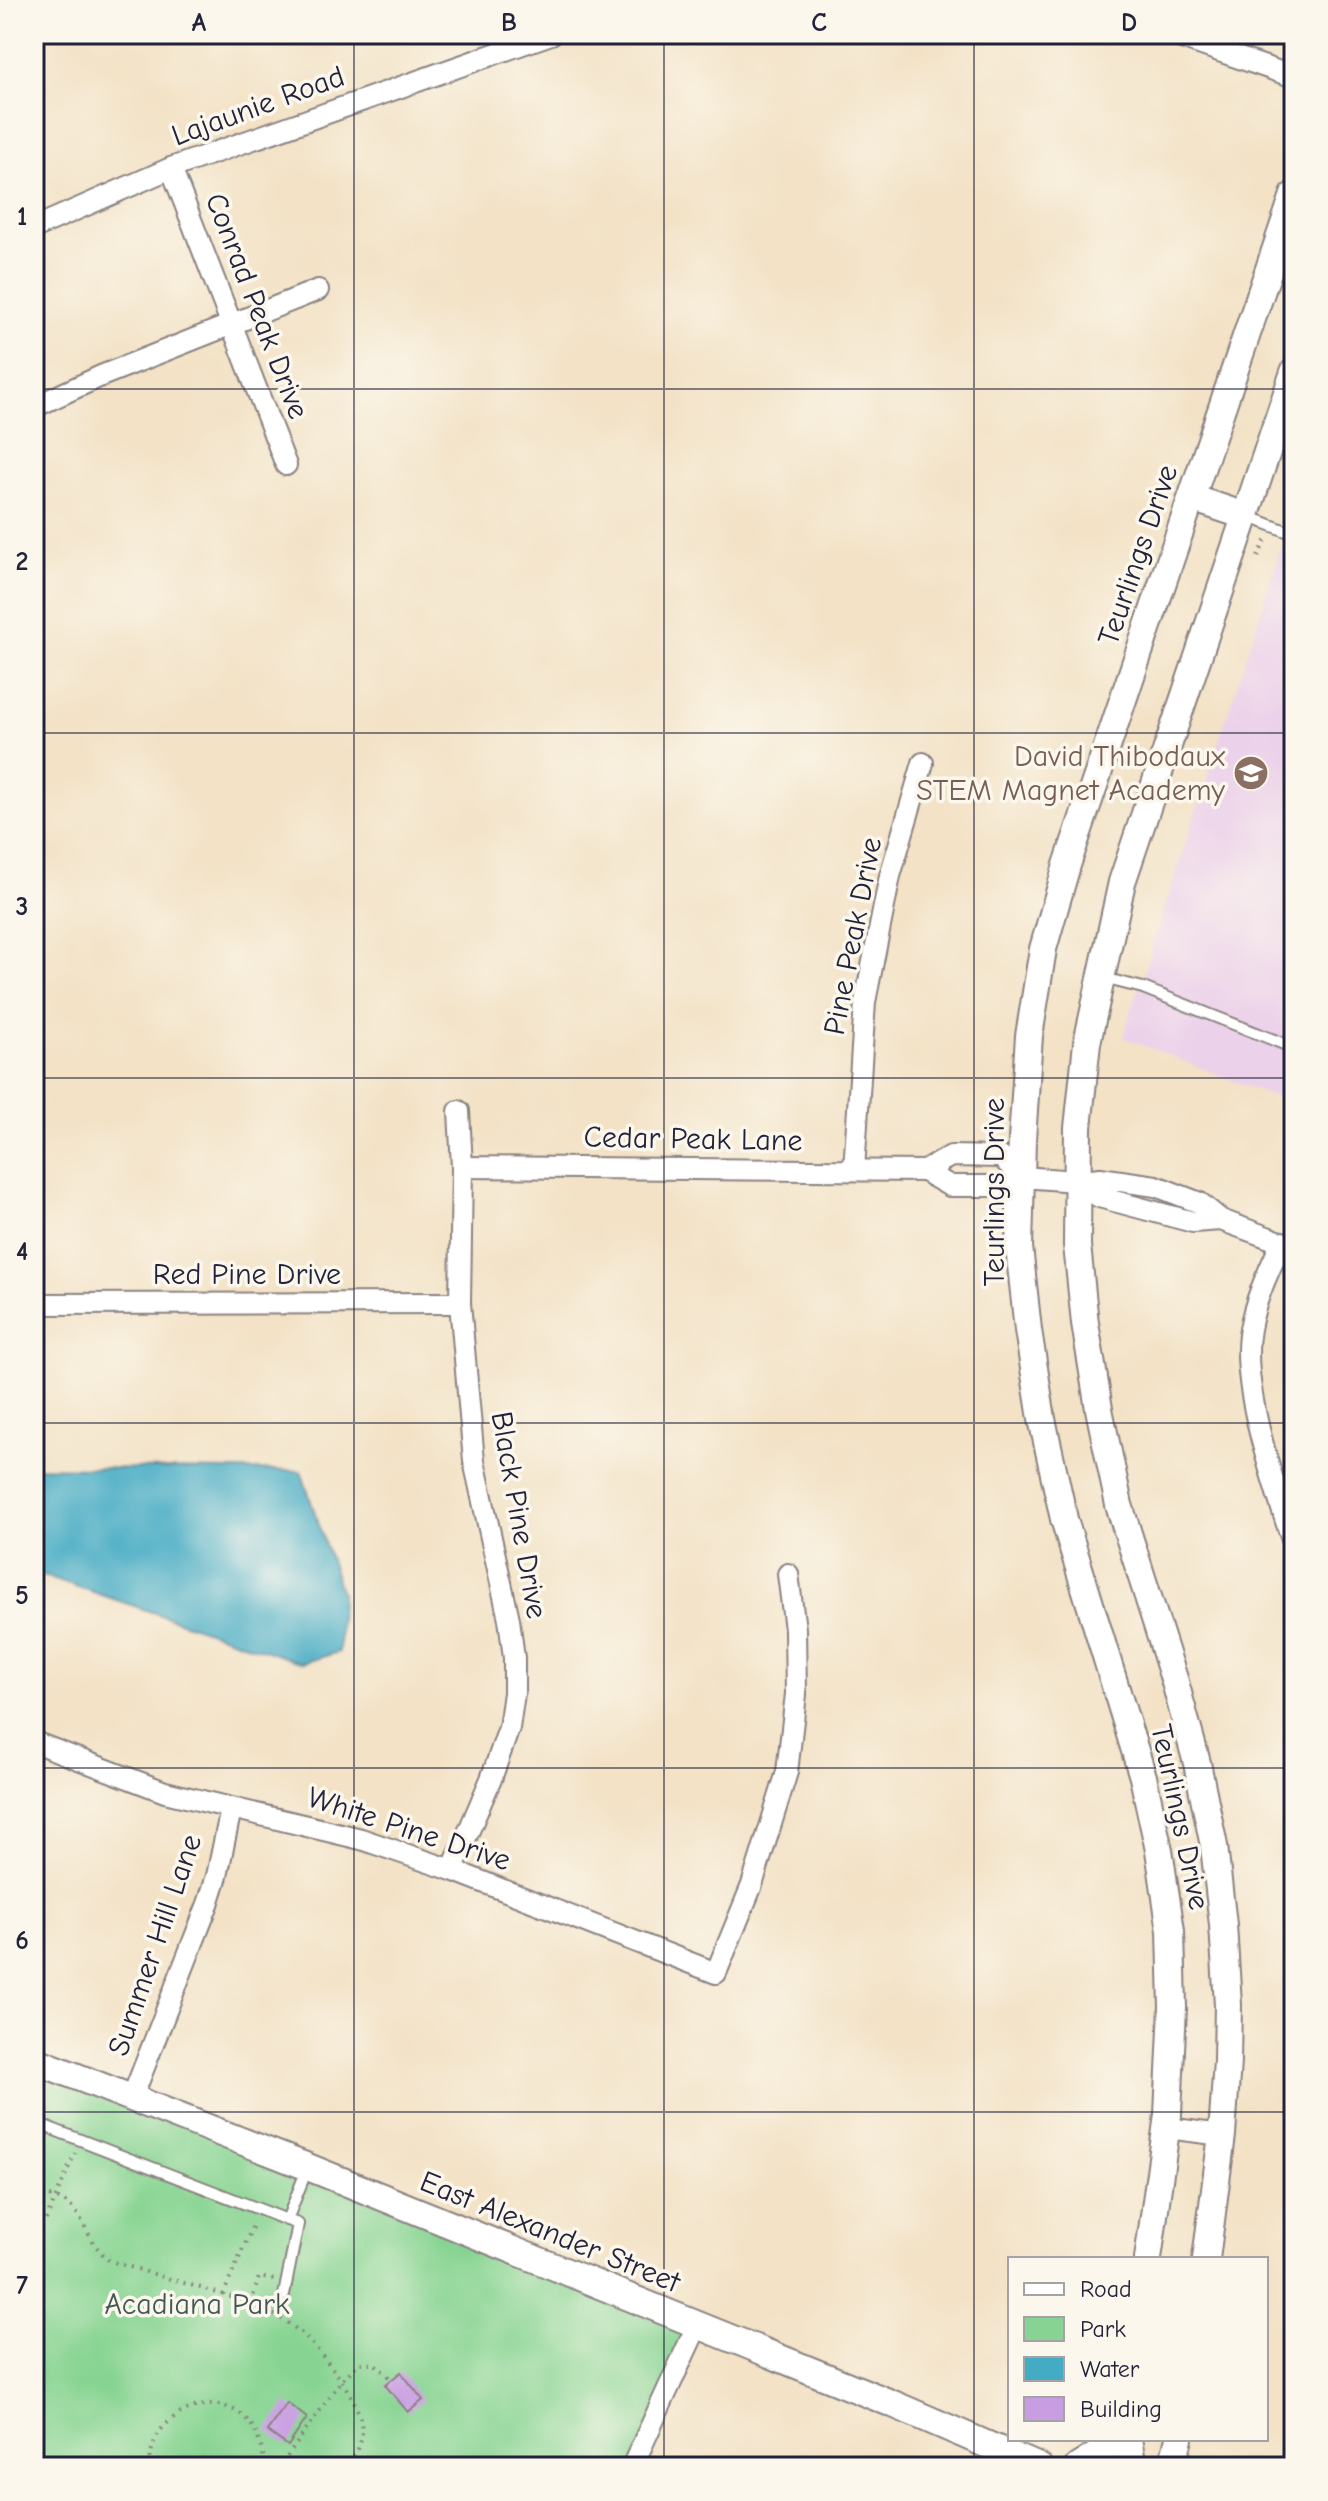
<svg xmlns="http://www.w3.org/2000/svg" width="1328" height="2501" font-family="'Comic Neue',sans-serif">
	<style>
		.built { fill: #ecd1ea }
		.green { fill: #87d492; stroke: #547b66; stroke-width: 2 }
		.water { fill: #44abc4; stroke: #336680; stroke-width: 2 }
		.building { fill: #c99de2 }
		.lines { fill: none; stroke-linecap: round; stroke-linejoin: round }
		.service-casing { stroke: #8a8280; stroke-width: 14 }
		.minor-casing { stroke: #8a8280; stroke-width: 24 }
		.tertiary-casing { stroke: #8a8280; stroke-width: 30 }
		.path { stroke: #8a8280; stroke-width: 4; stroke-dasharray: 2 6; stroke-linecap: butt }
		.service { stroke: #fff; stroke-width: 10 }
		.minor { stroke: #fff; stroke-width: 20 }
		.tertiary { stroke: #fff; stroke-width: 26 }
		.rail-casing { stroke: #22223b; stroke-width: 9 }
		.rail { stroke: #fbf7ec; stroke-width: 6; stroke-dasharray: 18; stroke-linecap: butt }
		.grid { fill: none; stroke: #22223b; stroke-width: 2; stroke-opacity: 0.55 }
		.labels { text-anchor: middle; dominant-baseline: central; stroke-width: 7; stroke-linejoin: round; paint-order: stroke }
		.street-label { font-size: 30px; fill: #22223b; stroke: #fbf7ec }
		.education-label { font-size: 30px; fill: #785e54; stroke: #fbf7ec; text-anchor: end }
		.park-label { font-size: 30px; fill: #405755; stroke: #fbf7ec }
		.neatline { fill: none; stroke: #22223b; stroke-width: 3 }
		.grid-label { font-size: 26px; text-anchor: middle; font-weight: bold; fill: #22223b }
	</style>
	<rect width="100%" height="100%" fill="#fbf7ec"/>
	<filter id="ink" filterUnits="userSpaceOnUse"><feTurbulence type="fractalNoise" baseFrequency=".0125" numOctaves="2"/><feDisplacementMap in="SourceGraphic" scale="16" xChannelSelector="R" yChannelSelector="G"/><feConvolveMatrix kernelMatrix="1 2 1 2 8 2 1 2 1" color-interpolation-filters="sRGB"/></filter>
	<filter id="wash" filterUnits="userSpaceOnUse"><feTurbulence type="fractalNoise" baseFrequency=".006" numOctaves="4" result="noise"/><feDisplacementMap in="SourceGraphic" scale="32" xChannelSelector="R" yChannelSelector="G"/><feGaussianBlur stdDeviation="1.8" result="paint"/><feColorMatrix in="noise" values="0 0 0 0 0 0 0 0 0 0 0 0 0 0 0 0 0 1.4 0 .05"/><feComposite in="paint" operator="in"/></filter>
	<g filter="url(#wash)">
		<rect width="100%" height="100%" fill="#f3e2c6"/>
		<path class="built" d="M1294,509v596l-171,-68z"/>
		<path class="green" d="M34,2063l663,263 -61,141h-602z"/>
		<path class="water" d="M34,1467l267,4 40,122 -2,59 -37,11 -268,-91z"/>
		<g id="blocks">
			<g class="building">
				<path d="M401,2372l22,28 -15,12 -23,-27z"/>
				<path d="M287,2403l20,15 -19,28 -21,-15z"/>
			</g>
		</g>
	</g>
	<g filter="url(#ink)">
		<use href="#blocks" fill-opacity="0" stroke="#8a8280" stroke-width="2"/>
		<g class="lines">
			<defs>
				<g id="service">
					<path d="M1247,516l47,18"/>
					<path d="M1103,978l40,10 151,60"/>
					<path d="M34,2122l253,98 20,-51"/>
					<path d="M284,2295l14,-71 -11,-4"/>
				</g>
				<g id="minor">
					<path d="M1170,34l124,43"/>
					<path d="M171,168l115,297"/>
					<path d="M34,228l137,-60 380,-134"/>
					<path d="M34,407l67,-31 217,-86"/>
					<path d="M462,1167l462,4 27,-15 50,1 21,20"/>
					<path d="M854,1170l11,-168 25,-126 33,-113"/>
					<path d="M924,1171l26,15h51l21,-9 54,4 24,-3 56,8 44,17 21,17 73,27"/>
					<path d="M1076,1181l23,16 94,25 28,-2"/>
					<path d="M1282,1242c-13,28 -27,57 -32,87 -11,57 26,161 44,217"/>
					<path d="M34,1304l426,-1"/>
					<path d="M34,1742l131,50 196,47 91,31 264,103 36,-88 35,-113 9,-78 -1,-65 -7,-55"/>
					<path d="M452,1870l39,-91 18,-51 5,-35v-35l-5,-39 -35,-158 -14,-158 2,-136 -3,-56"/>
					<path d="M132,2098l76,-194 9,-28 14,-67"/>
					<path d="M1167,2128l55,7"/>
					<path d="M632,2467l65,-141"/>
				</g>
				<g id="tertiary">
					<path d="M1192,498l53,18"/>
					<path d="M34,2060l274,107 585,237 146,63"/>
					<path d="M1148,2259l20,-144 5,-108 -2,-76 -12,-81 -16,-73 -79,-258 -22,-100 -14,-89 -9,-83 3,-107 7,-104 14,-87 24,-84 227,-670"/>
					<path d="M1206,2259l16,-124 5,-74 1,-56 -5,-80 -9,-79 -17,-83 -22,-81 -56,-177 -20,-96 -14,-86 -8,-78 1,-117 9,-85 35,-161 172,-510"/>
					<path d="M1128,2439l5,28"/>
					<path d="M1078,2467l33,-21 4,-7"/>
					<path d="M1171,2467l8,-28"/>
				</g>
			</defs>
			<use href="#service" class="service-casing"/>
			<use href="#minor" class="minor-casing"/>
			<use href="#tertiary" class="tertiary-casing"/>
			<g class="path">
				<path d="M1258,557l8,-18"/>
				<path d="M34,2194c55,2 44,42 76,67l141,42c17,7 34,17 49,29 11,9 20,21 29,32 23,30 53,72 14,103"/>
				<path d="M46,2220l29,-67"/>
				<path d="M223,2295l31,-72"/>
				<path d="M251,2303l8,-26 15,3"/>
				<path d="M265,2465l14,-3 8,-5 54,-76 18,-18h15l15,14"/>
				<path d="M149,2467c2,-13 3,-25 11,-36 23,-31 74,-39 95,0 5,11 8,24 11,36"/>
			</g>
			<use href="#service" class="service"/>
			<use href="#minor" class="minor"/>
			<use href="#tertiary" class="tertiary"/>
			<defs>
				<path id="rail" d="M34,35l6,-1"/>
			</defs>
			<use href="#rail" class="rail-casing"/>
			<use href="#rail" class="rail"/>
		</g>
	</g>
	<path class="grid" d="M354,34v2433M664,34v2433M974,34v2433M34,389h1260M34,733h1260M34,1078h1260M34,1423h1260M34,1768h1260M34,2112h1260"/>
	<defs>
		<symbol id="school-disc" viewBox="-11 -11 22 22"><circle r="9.5" fill="#8d6e63" stroke="#fbf7ec"/><path d="M0-5L7-2L0 1L-7-2ZM-4 1L0 2.5L4 1V4Q0 6-4 4Z" fill="#fff"/></symbol>
	</defs>
	<g fill-rule="evenodd">
		<use href="#school-disc" x="1231" y="753" width="40" height="40"/>
	</g>
	<g class="labels">
		<g class="street-label">
			<text transform="translate(258 106) rotate(-20)">Lajaunie Road</text>
			<text transform="translate(257 306) rotate(69)">Conrad Peak Drive</text>
			<text transform="translate(1138 555) rotate(-71)">Teurlings Drive</text>
			<text transform="translate(853 936) rotate(-79)">Pine Peak Drive</text>
			<text transform="translate(693 1139) rotate(1)">Cedar Peak Lane</text>
			<text transform="translate(994 1192) rotate(-90)">Teurlings Drive</text>
			<text x="247" y="1274">Red Pine Drive</text>
			<text transform="translate(519 1515) rotate(80)">Black Pine Drive</text>
			<text transform="translate(1180 1817) rotate(78)">Teurlings Drive</text>
			<text transform="translate(409 1829) rotate(18)">White Pine Drive</text>
			<text transform="translate(155 1945) rotate(-71)">Summer Hill Lane</text>
			<text transform="translate(550 2232) rotate(22)">East Alexander Street</text>
		</g>
		<g class="education-label">
			<text x="1225" y="756">David Thibodaux<tspan x="1225" dy="34">STEM Magnet Academy</tspan></text>
		</g>
		<g class="park-label">
			<text x="197" y="2304">Acadiana Park</text>
		</g>
	</g>
	<rect width="1328" height="2501" fill="none" stroke="#fbf7ec" stroke-width="88"/>
	<rect x="1008" y="2257" width="260" height="184" fill="#fbf7ec" stroke="#a4a2a5" stroke-width="2"/>
	<rect x="1024" y="2283" width="40" height="12" fill="#ffffff" stroke="#a4a2a5" stroke-width="2"/>
	<text x="1080" y="2297" font-size="24" fill="#22223b">Road</text>
	<rect x="1024" y="2317" width="40" height="24" fill="#87d492" stroke="#a4a2a5" stroke-width="2"/>
	<text x="1080" y="2337" font-size="24" fill="#22223b">Park</text>
	<rect x="1024" y="2357" width="40" height="24" fill="#44abc4" stroke="#a4a2a5" stroke-width="2"/>
	<text x="1080" y="2377" font-size="24" fill="#22223b">Water</text>
	<rect x="1024" y="2397" width="40" height="24" fill="#c99de2" stroke="#a4a2a5" stroke-width="2"/>
	<text x="1080" y="2417" font-size="24" fill="#22223b">Building</text>
	<rect x="44" y="44" width="1240" height="2413" class="neatline"/>
	<g class="grid-label">
		<text x="199" y="31">A</text>
		<text x="509" y="31">B</text>
		<text x="819" y="31">C</text>
		<text x="1129" y="31">D</text>
		<text x="22" y="225">1</text>
		<text x="22" y="570">2</text>
		<text x="22" y="915">3</text>
		<text x="22" y="1260">4</text>
		<text x="22" y="1604">5</text>
		<text x="22" y="1949">6</text>
		<text x="22" y="2294">7</text>
	</g>
</svg>
